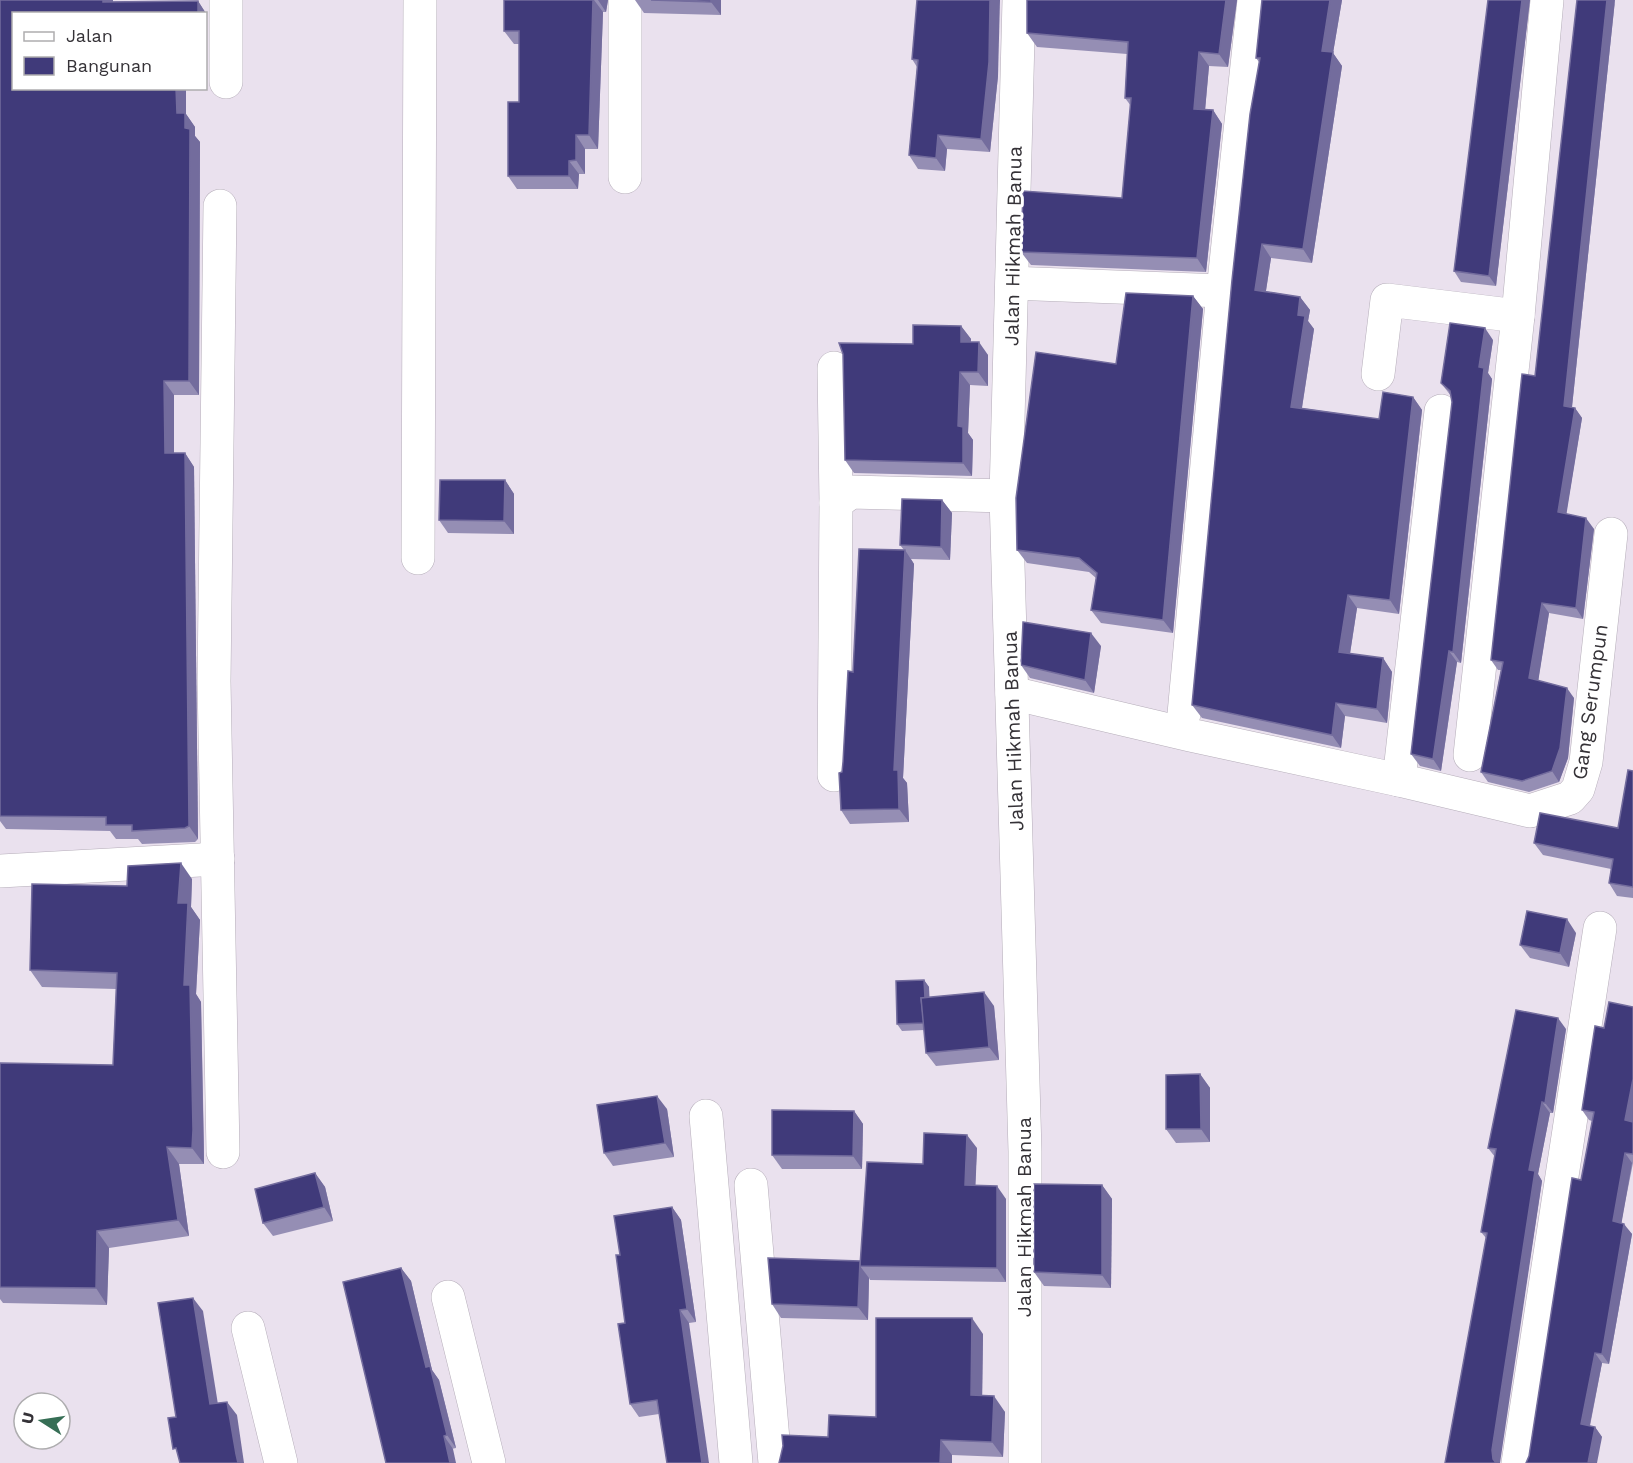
<svg xmlns="http://www.w3.org/2000/svg" width="1633" height="1463" font-family="'Work Sans',sans-serif">
	<style>
		.lines { fill: none; stroke-linecap: round; stroke-linejoin: round }
		.minor-casing { stroke: #b5adb9; stroke-width: 34 }
		.minor { stroke: #fff; stroke-width: 33 }
		.wall { fill: #958eb4 }
		.shaded-wall { fill: #736c9d }
		.building { fill: #403a7a; stroke: #736c9d; stroke-width: 1.5 }
		.labels { text-anchor: middle; dominant-baseline: central; stroke-width: 6; stroke-linejoin: round; paint-order: stroke }
		.street-label { font-size: 20px; fill: #353237; stroke: #fff }
	</style>
	<rect width="100%" height="100%" fill="#eae1ee"/>
	<g class="lines">
		<defs>
			<g id="minor">
				<path d="M1019,0l-13,496 19,655v312"/>
				<path d="M226,82v-82"/>
				<path d="M625,177v-177"/>
				<path d="M220,206l-6,475 9,471"/>
				<path d="M1012,283l211,8"/>
				<path d="M834,368l2,135"/>
				<path d="M1378,374l9,-74 131,16"/>
				<path d="M418,558l2,-558"/>
				<path d="M1012,693l178,42 209,45 42,-369"/>
				<path d="M1184,714l39,-423 31,-291"/>
				<path d="M1470,755l48,-439 29,-316"/>
				<path d="M834,775l2,-272 15,-11 155,4"/>
				<path d="M1399,780l131,31 40,-13 8,-9 8,-27 25,-228"/>
				<path d="M0,871l218,-12"/>
				<path d="M706,1116l30,347"/>
				<path d="M751,1185l24,278"/>
				<path d="M448,1297l41,166"/>
				<path d="M248,1328l33,135"/>
				<path d="M1518,1463l82,-535"/>
			</g>
		</defs>
		<use href="#minor" class="minor-casing"/>
		<use href="#minor" class="minor"/>
	</g>
	<g class="wall">
		<path d="M0,0h113v2l85,-1 9,14v58h-1v-59h-192v74h172v26l9,13v9l5,6 -1,253h-25v58h11l9,14 4,372 -3,3 -53,2 -4,-5h-22l-6,-8 -104,-2 -6,-8v-5h6h-6z"/>
		<path d="M504,0h104l-2,12h-3l-5,137h-13v25h-6l-1,15h-61l-9,-13 11,-74v-58h-5l-10,-13z"/>
		<path d="M635,0h86v15l-77,-2z"/>
		<path d="M917,0l81,76 -8,76 -43,-3 -2,22 -27,-2 -9,-14 8,-88 -5,-8z"/>
		<path d="M1237,0l-9,67 -19,-1 -4,44h8l9,14 -16,148 -175,-7 -10,-13 101,-54 9,-92 -6,-8 2,-44 -90,-7 -10,-14z"/>
		<path d="M1262,0h80l-9,53 9,13 -30,197 -41,-5 -5,33 34,6 10,13 -2,11 6,8 -12,79 77,11 34,-22 9,13 -23,204 -42,-6 -7,46 33,4 9,14 -5,51 -42,-7 -4,32 -139,-30 -10,-13 67,-643 -3,-4z"/>
		<path d="M1488,0h42l-34,286 -35,-4 -7,-11z"/>
		<path d="M1615,0l-43,407 3,1 7,10 -16,96 28,15 -11,90 -34,-6 -11,68 36,17 -6,60 -9,24 -30,10 -41,-10 -7,-10 20,-102h-3l-7,-10 44,-284z"/>
		<path d="M1193,296l10,13 -30,324 -72,-10 -10,-13 5,-32 -7,-6 -62,-9 -10,-13 99,-186z"/>
		<path d="M961,326l10,13 -1,3 18,13v31l-18,-1 -2,48 5,7 -1,36 -118,-3 -9,-13z"/>
		<path d="M1493,340l-5,33 4,6 -31,284 -4,-1 -16,109 -21,-5 -9,-12 41,-352 -1,-6 -10,-13z"/>
		<path d="M505,480l9,14v40l-66,-1 -9,-13z"/>
		<path d="M942,500l10,13 -2,47 -39,-1 3,5 -11,214 4,5 2,39 -59,2 -9,-14 1,-38 11,-100 51,-122 -4,-5z"/>
		<path d="M1101,646l-7,47 -64,-15 -9,-13z"/>
		<path d="M1633,771v127l-16,-2 -8,-13 2,-14 -68,-14 -9,-12 84,-15z"/>
		<path d="M192,879l-1,28 9,13 -4,74 5,8 3,144v18h-25l10,72 -80,12 -2,57 -104,-2 -3,-4v-236l113,2 3,-76 -74,-2 -12,-17 97,-84z"/>
		<path d="M1576,933l-7,34 -39,-9 -10,-13z"/>
		<path d="M924,980l5,7v11l65,8 5,54 -63,6 -10,-13 -2,-23 -22,1 -5,-7z"/>
		<path d="M1633,1007v156l-12,60 11,11 -23,130 -7,-1 -12,63 5,1 7,10 -73,19 63,-335 -3,-1 -7,-10 22,-82z"/>
		<path d="M1566,1029l-13,84h-3l-12,61 4,7 -43,279 -54,3 41,-225 -5,-6 14,-75 -7,-9z"/>
		<path d="M1200,1074l10,14v54l-34,1 -10,-14z"/>
		<path d="M667,1109l7,48 -61,9 -9,-13z"/>
		<path d="M854,1111l9,13 -1,45h-80l-10,-14z"/>
		<path d="M977,1148l-2,37 31,14v83l-136,-2 -1,-2 -1,42 -87,-2 -9,-14 88,-43 1,1 62,-98z"/>
		<path d="M315,1173l10,14 8,34 -60,15 -10,-13z"/>
		<path d="M1102,1185l10,14 -1,89 -67,-2 -10,-14z"/>
		<path d="M672,1207l9,13 15,102 -7,1 -30,91 -20,3 -9,-13 -10,-149z"/>
		<path d="M401,1268l10,13 21,89 7,10 17,68 -70,15z"/>
		<path d="M983,1334l-1,61 23,17 -2,45 -51,-2v8h-173l49,-26 48,-20z"/>
	</g>
	<g class="shaded-wall">
		<path d="M103,0h10l-1,14 -9,-12z"/>
		<path d="M593,0h1l9,12 -5,137 -9,-14z"/>
		<path d="M598,0h10l-2,12z"/>
		<path d="M711,0h10v15l-10,-13z"/>
		<path d="M990,0h10l-2,76 -8,76 -9,-13z"/>
		<path d="M1226,0h11l-9,67 -9,-13z"/>
		<path d="M1330,0h12l-9,53 9,13 -30,197 -9,-14 19,-198z"/>
		<path d="M1522,0h8l-34,286 -7,-10z"/>
		<path d="M1607,0h8l-44,416 -7,-10z"/>
		<path d="M198,1l9,14v58l-1,-2v-57h-8z"/>
		<path d="M1199,52l10,14 -5,56 -10,-13z"/>
		<path d="M176,88h10v26l9,13v9l5,6 -1,253 -10,-14 -4,-253 -8,-15z"/>
		<path d="M1213,110l9,14 -16,148 -9,-14z"/>
		<path d="M576,135l9,14v25l-9,-14z"/>
		<path d="M938,135l9,14 -2,22 -9,-13z"/>
		<path d="M569,161l10,13 -1,15 -9,-13z"/>
		<path d="M1262,244l9,14 -7,45 -9,-13z"/>
		<path d="M1193,296l10,13 -30,324 -10,-13z"/>
		<path d="M1300,297l10,13 -2,11 6,8 -14,91 -9,-13 7,-92z"/>
		<path d="M961,326l10,13 -1,16 -9,-13z"/>
		<path d="M1485,328l8,12 -5,33 4,6 -31,284 -8,-11 26,-285z"/>
		<path d="M979,342l9,13v31l-10,-14z"/>
		<path d="M960,372l10,13 -2,48 5,7 -1,36 -9,-13 -5,-37z"/>
		<path d="M164,381l10,14v72l-9,-14z"/>
		<path d="M1413,397l9,13 -23,204 -9,-14z"/>
		<path d="M1575,408l7,10 -17,105 -7,-11z"/>
		<path d="M185,453l9,14 4,372 -9,-13z"/>
		<path d="M505,480l9,14v40l-10,-13z"/>
		<path d="M942,500l10,13 -2,47 -9,-13z"/>
		<path d="M1586,518l8,11 -11,90 -7,-11z"/>
		<path d="M905,550l9,14 -11,214 4,5 2,39 -10,-13 -5,-39z"/>
		<path d="M1348,595l9,13 -9,58 -9,-14z"/>
		<path d="M1542,603l7,10 -12,76 -8,-11z"/>
		<path d="M1091,633l10,13 -7,47 -9,-13z"/>
		<path d="M1449,651l8,11 -16,109 -8,-12z"/>
		<path d="M1383,658l9,14 -5,51 -10,-14z"/>
		<path d="M1567,688l7,10 -6,60 -9,24 -7,-11z"/>
		<path d="M1336,703l9,13 -4,32 -9,-13z"/>
		<path d="M181,863l11,16 -1,28 9,13 -4,74 5,8 3,162 -12,-16 -14,-245z"/>
		<path d="M1567,919l9,14 -7,34 -9,-14z"/>
		<path d="M924,980l5,7 2,43 -5,-7z"/>
		<path d="M984,992l10,14 5,54 -10,-13z"/>
		<path d="M1558,1018l8,11 -13,84 -8,-10z"/>
		<path d="M1200,1074l10,14v54l-9,-13z"/>
		<path d="M1633,1079v48l-8,-7z"/>
		<path d="M657,1096l10,13 7,48 -9,-14z"/>
		<path d="M1542,1102l8,11 -12,61 4,7 -42,282h-4l-3,-4 -1,-9 37,-280z"/>
		<path d="M854,1111l9,13 -1,45 -9,-13z"/>
		<path d="M967,1135l10,13 -2,50 -10,-13z"/>
		<path d="M167,1147l12,17 10,72 -11,-16z"/>
		<path d="M1625,1153l7,10 -12,69 -7,-11z"/>
		<path d="M315,1173l10,14 8,34 -9,-14z"/>
		<path d="M1102,1185l10,14 -1,89 -9,-13z"/>
		<path d="M997,1186l9,13v83l-9,-14z"/>
		<path d="M672,1207l9,13 15,102 -9,-13z"/>
		<path d="M1624,1224l8,10 -23,130 -7,-10z"/>
		<path d="M97,1231l12,17 -2,57 -11,-17z"/>
		<path d="M860,1261l4,5h-4l9,12 -1,42 -10,-13z"/>
		<path d="M401,1268l10,13 21,89 7,10 17,68 -9,-13 -21,-68z"/>
		<path d="M193,1298l10,13 17,106 -10,-13z"/>
		<path d="M680,1310l9,13 20,140h-7z"/>
		<path d="M972,1318l11,16 -1,76 -11,-15z"/>
		<path d="M1595,1353l7,10 -14,71 -7,-10z"/>
		<path d="M994,1396l11,16 -2,45 -11,-15z"/>
		<path d="M227,1402l10,13 7,48h-6l-2,-9z"/>
		<path d="M1595,1427l7,10 -5,26h-9z"/>
		<path d="M444,1436l9,13 3,14h-6z"/>
		<path d="M941,1440l11,15v8h-12z"/>
	</g>
	<g class="building">
		<path d="M0,0h103v2l95,-1v13h-184v74h162l1,25h8v15l5,1 -1,252h-25l1,72h20l4,373 -4,2 -53,3v-6h-26v-8l-106,-1z"/>
		<path d="M504,0h89l-4,135h-13v25l-7,1v15h-61v-74h11v-71h-15z"/>
		<path d="M651,0h60v2z"/>
		<path d="M917,0h73l-1,62 -8,77 -43,-4 -2,23 -27,-3 9,-95 -6,-1z"/>
		<path d="M1027,0h199l-7,54 -20,-2 -5,57 19,1 -16,148 -176,-6 2,-61 99,7 9,-100h-6l3,-56 -101,-9z"/>
		<path d="M1262,0h68l-8,51 11,1 -30,197 -41,-5 -7,46 45,7 -2,18 7,1 -14,91 88,12 4,-27 30,5 -23,203 -42,-5 -9,57 44,6 -6,51 -41,-6 -4,32 -140,-30 40,-425 18,-166 10,-56h-4z"/>
		<path d="M1488,0h34l-33,276 -35,-5z"/>
		<path d="M1577,0h30l-43,406 11,2 -17,104 28,6 -10,90 -34,-5 -13,75 38,10 -7,60 -8,23 -30,10 -41,-9 22,-110 -12,-2 31,-286 13,2z"/>
		<path d="M1126,293l67,3 -30,324 -72,-10 6,-37 -18,-15 -62,-8 -1,-52 20,-146 80,12z"/>
		<path d="M1450,323l35,5 -6,39 5,1 -31,284 -4,-1 -16,108 -22,-5 41,-352 -2,-11 -9,-8z"/>
		<path d="M913,325l48,1v16h18l-1,30h-18l-2,54 5,1v36l-118,-3 -2,-106 -4,-11 74,1z"/>
		<path d="M440,480h65l-1,41 -65,-1z"/>
		<path d="M902,499l40,1 -1,47 -41,-2z"/>
		<path d="M859,549l46,1 -11,220h4l1,39 -58,1 -2,-37 3,-1 1,-10 5,-91 5,1z"/>
		<path d="M1023,622l68,11 -6,47 -64,-15z"/>
		<path d="M1628,770l5,1v116l-24,-4 4,-24 -79,-16 6,-30 78,15z"/>
		<path d="M181,863l-3,40h10l-4,82h6l3,145 -1,18 -25,-1 11,73 -81,11 -1,57 -96,-1v-224l113,2 4,-92 -87,-3 2,-86 95,2 1,-20z"/>
		<path d="M1527,911l40,8 -7,34 -40,-8z"/>
		<path d="M924,980l1,18h-4l3,25 -27,1 -1,-43z"/>
		<path d="M984,992l5,55 -63,6 -5,-55z"/>
		<path d="M1609,1002l24,5v72l-8,41 8,2v32l-8,-1 -12,68 11,3 -22,130 -7,-1 -14,71 14,3 -7,36h-62l3,-7 43,-278 9,2 13,-68 -12,-2 13,-84 9,2z"/>
		<path d="M1516,1010l42,8 -13,85 -3,-1 -13,68 6,1 -43,279 1,9 3,4h-51l42,-230 -6,-1 15,-83 -8,-1z"/>
		<path d="M1200,1074l1,55h-35v-54z"/>
		<path d="M657,1096l8,47 -61,10 -7,-48z"/>
		<path d="M772,1110l82,1 -1,45 -81,-1z"/>
		<path d="M924,1133l43,2 -2,50 32,1v82l-137,-2 7,-104 56,2z"/>
		<path d="M315,1173l9,34 -61,16 -8,-34z"/>
		<path d="M1034,1184l68,1v90l-68,-3z"/>
		<path d="M672,1207l15,102 -7,1 22,153h-35l-10,-63 -27,4 -12,-80 7,-1 -9,-68h4l-6,-39z"/>
		<path d="M768,1258l92,3 -2,46 -86,-3z"/>
		<path d="M401,1268l25,99 4,-1 17,69 -3,1 6,27h-64l-43,-181z"/>
		<path d="M193,1298l17,106 17,-2 9,52 2,9h-58l-4,-15 -3,1 -5,-31 8,-1 -18,-114z"/>
		<path d="M876,1318h96l-1,77 23,1 -2,46 -51,-2 -1,23h-161l4,-17 -1,-11 46,2 1,-22 47,2z"/>
	</g>
	<g class="labels">
		<g class="street-label">
			<text transform="translate(1013 246) rotate(-89)">Jalan Hikmah Banua</text>
			<text transform="translate(1590 702) rotate(-82)">Gang Serumpun</text>
			<text transform="translate(1013 731) rotate(-92)">Jalan Hikmah Banua</text>
			<text transform="translate(1024 1217) rotate(-90)">Jalan Hikmah Banua</text>
		</g>
	</g>
	<rect x="12" y="12" width="195" height="78" fill="#ffffff" stroke="#aeadaf" stroke-width="1.5"/>
	<rect x="24" y="32" width="30" height="9" fill="#ffffff" stroke="#aeadaf" stroke-width="1.5"/>
	<text x="66" y="42" font-size="18" fill="#353237">Jalan</text>
	<rect x="24" y="57" width="30" height="18" fill="#403a7a" stroke="#aeadaf" stroke-width="1.5"/>
	<text x="66" y="72" font-size="18" fill="#353237">Bangunan</text>
	<g transform="translate(42 1421) rotate(282)"><circle r="28" fill="#ffffff" stroke="#aeadaf" stroke-width="1.5"/>
	<path d="M0-4.5L10 22L0 15L-10 22Z" fill="#366e55"/>
	<text y="-9" font-size="16" font-weight="bold" text-anchor="middle" fill="#353237">U</text>
	</g>
</svg>
